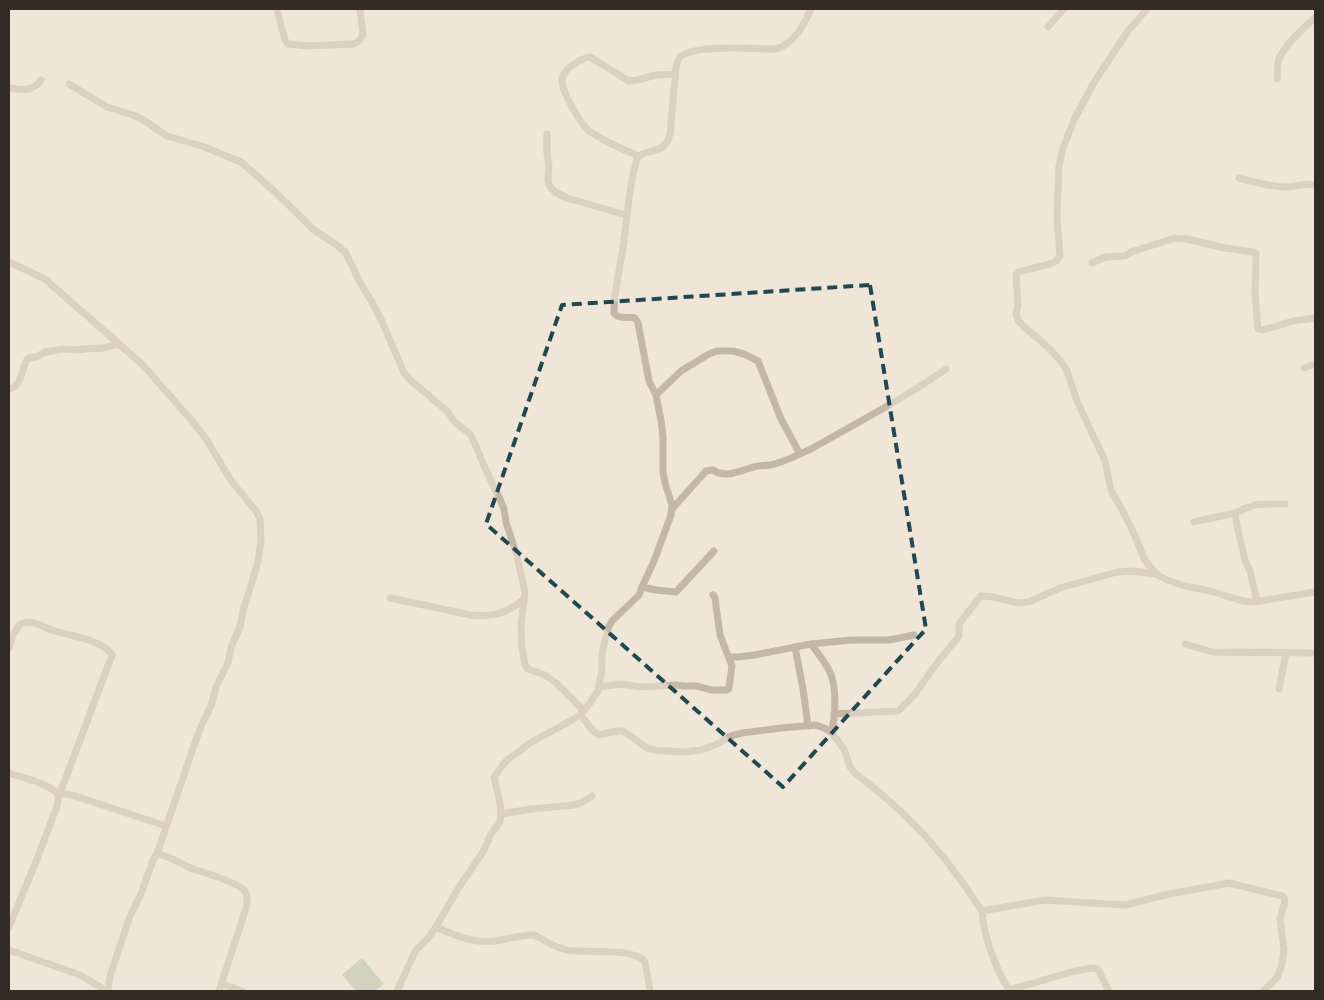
<svg xmlns="http://www.w3.org/2000/svg" width="1324" height="1000" font-family="'DM Sans',sans-serif">
	<style>
		.green { fill: #adbc99 }
		.lines { fill: none; stroke-linecap: round; stroke-linejoin: round }
		.minor { stroke: #c5b7a5; stroke-width: 7 }
		.marked { fill: none; stroke: #1f4850; stroke-width: 4; stroke-dasharray: 10 6; stroke-linejoin: round }
	</style>
	<rect width="100%" height="100%" fill="#efe6d8"/>
	<path class="green" d="M362,958l22,26 -9,7h-19l-14,-16z"/>
	<g class="lines">
		<g class="minor">
			<path d="M277,9l8,31 3,4 20,2 45,-2 6,-3 4,-6 -3,-26"/>
			<path d="M1147,9l-19,22 -35,53 -19,36 -11,28 -4,18 -2,51 3,39 -3,4 -4,3 -34,9 -3,3 2,30 -2,10 3,7 32,28 15,18 11,33 28,60 6,29 19,35 15,35 11,14 11,6 18,6 25,5 33,10 10,1 62,-10"/>
			<path d="M1048,27l16,-18"/>
			<path d="M1277,79c1,-6 0,-14 2,-20 4,-12 26,-33 36,-41"/>
			<path d="M69,84l38,23 26,8 9,4 25,17 35,10 39,16 32,28 41,40 24,16 8,7 13,28 13,21 9,17 23,54 5,6 38,32 8,11 16,13 18,42 11,22 4,10 2,13 11,34 8,36 -4,34 1,21 3,18 3,4 17,6 11,8 28,28"/>
			<path d="M9,88c12,2 24,4 32,-8"/>
			<path d="M547,134v20l2,13 -1,13 1,5 6,7 12,6 59,17"/>
			<path d="M638,156c-13,-6 -42,-18 -51,-27 -8,-8 -25,-37 -25,-48 0,-12 18,-22 28,-24l39,24 8,-1 19,-5 19,-1"/>
			<path d="M1239,178c15,4 32,9 48,9 10,-1 19,-4 28,-2"/>
			<path d="M9,262l36,17 98,86 50,57 13,17 26,43 24,29 4,8 1,21 -3,22 -15,49 -3,16 -9,20 -3,16 -12,24 -5,19 -9,18 -10,27 -35,103 -4,6 -12,34 -11,22 -20,60 -2,15"/>
			<path d="M1092,263l13,-6 20,-1 6,-4 44,-14 12,1 38,9 28,4 3,1v3l-1,39 3,34 5,1 30,-9 22,-3"/>
			<path d="M1304,368l11,-4"/>
			<path d="M9,389c14,-3 12,-21 19,-31l8,-1 9,-5 18,-3 14,1 8,-1 18,-1 15,-4"/>
			<path d="M656,395l25,-24 28,-17 8,-3h16l11,3 14,7 23,58 19,35"/>
			<path d="M672,509l34,-38 7,-1c13,9 28,0 41,-3 6,-2 11,-1 16,-2 13,-2 29,-11 41,-16 46,-26 92,-50 135,-80"/>
			<path d="M1235,513l3,18 7,29 5,11 7,30"/>
			<path d="M1194,522l41,-9 11,-5 9,-3 14,-1h16"/>
			<path d="M642,587l14,3 20,2 38,-41"/>
			<path d="M390,598l81,17c23,2 35,-1 53,-16"/>
			<path d="M811,644c6,8 13,17 18,26 8,15 7,47 2,62"/>
			<path d="M1185,644l27,8 103,1"/>
			<path d="M795,647l8,42 5,37"/>
			<path d="M9,648l4,-13 6,-10c3,-2 6,-3 11,-3 8,1 14,6 22,8 14,5 53,10 60,25l-53,141 -2,10 -20,53 -28,68"/>
			<path d="M730,657h8l16,-2 57,-11 40,-4h38l25,-5"/>
			<path d="M599,687l22,-3 21,3 34,-2 8,1h12l16,4h15l2,-2 3,-22 -12,-31 -5,-37 -2,-3"/>
			<path d="M1279,689l7,-36"/>
			<path d="M834,714l64,-3 17,-17 25,-35 19,-23v-10l2,-5 20,-25 12,1 24,6 12,-1 31,-14 57,-16 14,-1 25,3"/>
			<path d="M581,715l11,15 7,5 18,-4h6l24,17 8,2 12,1 18,1 16,-2 14,-5 16,-9 11,-3 39,-5 35,-3 8,3 7,4 13,17 6,18 6,7c32,24 63,53 88,84 14,17 26,36 38,53 2,27 13,56 27,79l66,-19 18,-3 4,1 2,2 10,20"/>
			<path d="M9,773c13,5 44,11 50,23"/>
			<path d="M60,793l12,2 94,31"/>
			<path d="M501,814l30,-5 43,-4 9,-3 9,-6"/>
			<path d="M157,854c13,2 24,10 36,15 12,4 44,13 51,21 4,5 3,10 3,15l-28,86"/>
			<path d="M982,911l63,-11 80,5 44,-11 60,-11 53,13 2,1 1,4 -5,18 4,30 -2,16 -5,13 -14,13"/>
			<path d="M436,927c18,8 38,17 59,14 8,-1 31,-7 38,-6 2,0 4,2 7,3 11,6 22,13 35,13 15,1 62,-2 70,11l5,29"/>
			<path d="M9,950l71,25 27,16"/>
			<path d="M222,984l20,7"/>
			<path d="M397,991l19,-41 13,-13 7,-10 23,-40 24,-35 8,-18 9,-12 1,-8 -1,-11 -6,-26 12,-16 24,-18 49,-27 11,-13 8,-12 4,-21v-17l6,-25 4,-7 27,-26 3,-8 12,-26 17,-46 1,-10 -7,-22 -2,-11v-35l-2,-17 -5,-25 -7,-14 -11,-58 -3,-5c-8,-2 -16,2 -21,-5 0,-24 7,-48 10,-73 4,-29 5,-56 14,-84 15,-8 27,-2 32,-22l6,-66c1,-4 1,-8 4,-11 14,-13 76,-8 96,-8 18,-5 28,-24 35,-40"/>
		</g>
	</g>
	<path d="M0 0H1324V1000H0ZM870,285l56,344 -143,158 -297,-263 76,-219z" fill="#efe6d8" fill-opacity=".55" fill-rule="evenodd"/>
	<path class="marked" d="M870,285l56,344 -143,158 -297,-263 76,-219z"/>
	<rect width="1324" height="1000" fill="none" stroke="#322b26" stroke-width="20"/>
</svg>
